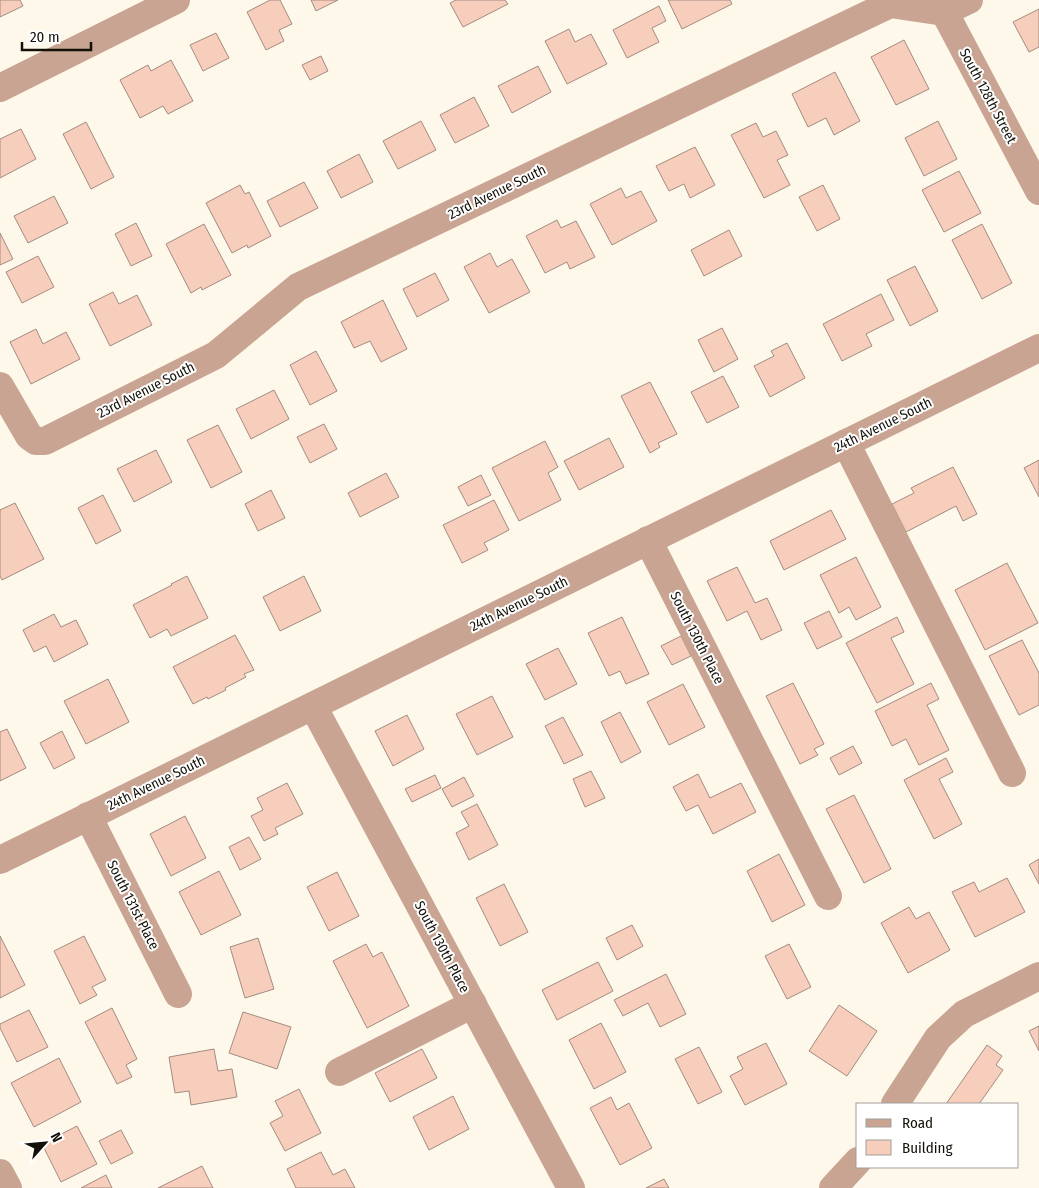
<svg xmlns="http://www.w3.org/2000/svg" width="1039" height="1188" font-family="'Fira Sans Condensed',sans-serif">
	<style>
		.building { fill: #f7cdbc; stroke: #a38b81 }
		.lines { fill: none; stroke-linecap: round; stroke-linejoin: round }
		.minor { stroke: #c9a492; stroke-width: 28 }
		.labels { text-anchor: middle; dominant-baseline: central; stroke-width: 4; stroke-linejoin: round; paint-order: stroke }
		.street-label { font-size: 14px; fill: #131008; stroke: #fff }
	</style>
	<rect width="100%" height="100%" fill="#fef8ea"/>
	<g class="building">
		<path d="M0,0h20l3,6 -23,11z"/>
		<path d="M270,0h10l12,24 -13,6 5,11 -18,9 -19,-38z"/>
		<path d="M311,0h27l-22,11z"/>
		<path d="M456,0h49l3,4 -45,23 -13,-24z"/>
		<path d="M668,0h62l2,4 -50,25z"/>
		<path d="M659,6l7,15 -14,7 7,14 -32,16 -14,-28z"/>
		<path d="M1039,9v38l-10,5 -16,-30z"/>
		<path d="M569,29l6,13 16,-8 16,30 -40,20 -22,-43z"/>
		<path d="M216,33l13,25 -26,13 -13,-26z"/>
		<path d="M904,40l25,49 -33,16 -25,-48z"/>
		<path d="M321,56l7,15 -18,9 -8,-15z"/>
		<path d="M171,60l22,41 -25,13 -5,-8 -23,12 -20,-38 28,-15 3,6z"/>
		<path d="M538,66l13,26 -39,21 -14,-27z"/>
		<path d="M835,72l25,49 -26,14 -8,-17 -18,9 -16,-33z"/>
		<path d="M474,97l15,29 -34,17 -15,-28z"/>
		<path d="M421,121l15,29 -38,19 -15,-28z"/>
		<path d="M938,121l19,38 -33,17 -19,-38z"/>
		<path d="M86,122l28,55 -23,12 -28,-55z"/>
		<path d="M756,123l7,14 13,-6 12,24 -11,5 13,25 -26,13 -33,-63z"/>
		<path d="M21,129l15,30 -36,19v-39z"/>
		<path d="M695,147l20,38 -25,13 -6,-14 -15,7 -13,-25z"/>
		<path d="M359,154l14,28 -32,16 -14,-27z"/>
		<path d="M959,171l22,42 -37,19 -22,-42z"/>
		<path d="M304,182l14,26 -38,19 -13,-26z"/>
		<path d="M240,185l5,9 4,-2 22,44 -23,12 -1,-3 -15,8 -26,-50z"/>
		<path d="M823,185l17,34 -23,12 -18,-34z"/>
		<path d="M621,188l5,10 15,-7 16,30 -45,24 -22,-41z"/>
		<path d="M54,196l14,27 -40,20 -14,-27z"/>
		<path d="M557,220l4,8 15,-7 19,36 -25,12 -3,-7 -22,11 -19,-37z"/>
		<path d="M136,223l16,33 -21,10 -16,-32z"/>
		<path d="M204,224l27,51 -29,15 -1,-3 -10,6 -25,-49z"/>
		<path d="M982,224l30,59 -30,16 -30,-59z"/>
		<path d="M729,230l13,26 -38,20 -13,-26z"/>
		<path d="M0,233l13,26 -13,6z"/>
		<path d="M490,253l7,14 15,-8 18,33 -41,21 -25,-46z"/>
		<path d="M38,256l16,31 -32,16 -16,-31z"/>
		<path d="M915,266l23,45 -28,15 -23,-46z"/>
		<path d="M435,273l14,27 -32,17 -14,-28z"/>
		<path d="M113,292l6,12 18,-9 15,30 -42,21 -21,-42z"/>
		<path d="M881,294l13,26 -28,14 6,12 -30,15 -19,-37z"/>
		<path d="M383,300l24,49 -26,13 -11,-21 -16,7 -13,-26z"/>
		<path d="M722,328l16,31 -24,13 -16,-32z"/>
		<path d="M36,329l7,15 23,-12 14,27 -49,25 -21,-42z"/>
		<path d="M787,343l18,35 -35,19 -16,-31 20,-10 -3,-5z"/>
		<path d="M316,351l21,40 -27,14 -20,-40z"/>
		<path d="M723,376l16,31 -32,16 -16,-31z"/>
		<path d="M650,382l27,52 -19,9 2,4 -10,6 -29,-57z"/>
		<path d="M274,390l15,29 -38,20 -15,-30z"/>
		<path d="M324,424l13,25 -27,14 -13,-26z"/>
		<path d="M218,425l24,47 -31,16 -24,-48z"/>
		<path d="M609,438l15,29 -45,23 -15,-29z"/>
		<path d="M545,441l13,26 -10,6 13,27 -42,21 -27,-53z"/>
		<path d="M156,450l16,32 -38,20 -17,-33z"/>
		<path d="M1039,460v37l-15,-29z"/>
		<path d="M953,467l24,47 -14,7 -7,-15 -50,26 -14,-28 22,-11 -3,-5z"/>
		<path d="M386,473l13,24 -39,20 -12,-24z"/>
		<path d="M481,475l10,20 -23,11 -10,-19z"/>
		<path d="M271,490l14,28 -27,13 -13,-27z"/>
		<path d="M103,495l18,36 -25,13 -18,-36z"/>
		<path d="M494,500l15,30 -25,13 4,7 -26,13 -19,-38z"/>
		<path d="M15,503l29,56 -42,21 -2,-4v-66z"/>
		<path d="M831,510l15,29 -62,31 -14,-29z"/>
		<path d="M856,557l25,50 -25,13 -7,-13 -10,6 -19,-38z"/>
		<path d="M1007,563l31,60 -53,27 -30,-60z"/>
		<path d="M737,567l18,36 12,-5 15,32 -21,10 -14,-29 -20,10 -20,-40z"/>
		<path d="M187,576l21,42 -37,18 -4,-7 -17,9 -17,-33 39,-20 -1,-1z"/>
		<path d="M304,576l17,35 -41,20 -17,-34z"/>
		<path d="M829,611l13,26 -25,12 -13,-26z"/>
		<path d="M54,614l7,13 15,-7 12,24 -34,18 -8,-16 -12,6 -11,-22z"/>
		<path d="M622,617l27,57 -23,10 -6,-13 -11,5 -21,-43z"/>
		<path d="M897,617l7,15 -13,6 23,46 -37,19 -31,-60z"/>
		<path d="M235,635l19,35 -10,4 2,3 -21,11 1,2 -18,9 -1,-2 -14,7 -20,-37z"/>
		<path d="M681,636l10,20 -19,9 -11,-19z"/>
		<path d="M1022,640l17,33v32l-20,10 -30,-59z"/>
		<path d="M558,648l19,36 -32,16 -19,-36z"/>
		<path d="M108,679l21,43 -43,22 -22,-43z"/>
		<path d="M793,683l31,61 -10,5 4,6 -18,9 -34,-68z"/>
		<path d="M931,683l8,16 -12,6 22,45 -30,15 -13,-26 -14,7 -17,-35z"/>
		<path d="M683,684l22,43 -36,18 -22,-43z"/>
		<path d="M492,696l21,41 -36,18 -21,-41z"/>
		<path d="M620,712l21,40 -20,11 -20,-41z"/>
		<path d="M407,715l17,34 -31,17 -18,-35z"/>
		<path d="M563,717l20,38 -19,9 -19,-38z"/>
		<path d="M7,729l19,39 -26,13v-49z"/>
		<path d="M62,731l13,27 -21,11 -14,-26z"/>
		<path d="M853,746l9,17 -23,12 -9,-17z"/>
		<path d="M946,758l7,14 -14,7 23,45 -28,15 -30,-59z"/>
		<path d="M591,771l14,27 -20,9 -12,-28z"/>
		<path d="M698,774l12,24 31,-15 15,29 -43,22 -15,-29 -12,6 -13,-24z"/>
		<path d="M435,775l6,13 -29,14 -7,-13z"/>
		<path d="M464,777l10,19 -22,11 -10,-18z"/>
		<path d="M287,783l16,31 -28,14 3,6 -14,7 -13,-25 12,-6 -6,-12z"/>
		<path d="M854,795l37,74 -27,14 -38,-74z"/>
		<path d="M477,804l21,41 -29,15 -13,-27 13,-7 -8,-14z"/>
		<path d="M185,816l21,42 -35,18 -21,-42z"/>
		<path d="M249,837l12,22 -21,11 -11,-23z"/>
		<path d="M779,854l26,51 -33,17 -25,-51z"/>
		<path d="M1039,859v25l-10,-19z"/>
		<path d="M219,871l22,44 -40,20 -22,-43z"/>
		<path d="M337,872l22,44 -30,15 -22,-44z"/>
		<path d="M1007,878l18,34 -50,25 -23,-45 22,-10 5,10z"/>
		<path d="M504,884l24,48 -28,14 -24,-48z"/>
		<path d="M909,907l7,12 13,-7 21,38 -42,23 -27,-50z"/>
		<path d="M632,925l11,21 -26,14 -11,-22z"/>
		<path d="M0,936l25,49 -25,13z"/>
		<path d="M84,936l22,44 -14,7 5,8 -17,9 -26,-53z"/>
		<path d="M258,938l16,51 -29,9 -15,-51z"/>
		<path d="M366,944l7,13 9,-5 27,54 -42,22 -34,-67z"/>
		<path d="M789,944l22,43 -24,12 -22,-43z"/>
		<path d="M598,962l15,29 -56,29 -15,-30z"/>
		<path d="M666,974l20,40 -26,13 -12,-24 -25,13 -9,-16z"/>
		<path d="M839,1005l38,26 -30,45 -38,-25z"/>
		<path d="M112,1008l25,51 -11,6 6,12 -15,7 -32,-62z"/>
		<path d="M29,1010l19,37 -31,15 -17,-34v-4z"/>
		<path d="M243,1012l48,15 -14,42 -48,-16z"/>
		<path d="M601,1023l25,49 -32,17 -25,-49z"/>
		<path d="M1039,1026v25l-10,-20z"/>
		<path d="M766,1043l21,41 -42,21 -15,-29 13,-7 -6,-12z"/>
		<path d="M987,1045l15,11 -6,9 7,5 -24,34h-33z"/>
		<path d="M699,1047l23,45 -24,12 -23,-45z"/>
		<path d="M214,1049l4,22 14,-2 5,28 -46,8 -2,-14 -14,2 -6,-36z"/>
		<path d="M422,1049l15,29 -47,24 -15,-29z"/>
		<path d="M59,1058l22,44 -47,25 -23,-44z"/>
		<path d="M299,1089l22,44 -36,18 -15,-28 13,-7 -8,-15z"/>
		<path d="M453,1096l16,33 -40,21 -16,-33z"/>
		<path d="M611,1097l6,13 12,-7 23,45 -32,17 -30,-57z"/>
		<path d="M77,1126l20,38 -36,18 -19,-38z"/>
		<path d="M121,1130l12,23 -22,11 -12,-23z"/>
		<path d="M321,1152l12,23 12,-6 10,19h-59l-9,-19z"/>
		<path d="M202,1166l11,22h-55z"/>
		<path d="M106,1175l6,13h-31z"/>
		<path d="M664,1179l5,9h-23z"/>
	</g>
	<g class="lines">
		<g class="minor">
			<path d="M938,0l101,191"/>
			<path d="M0,88l176,-88"/>
			<path d="M0,386l29,50 7,5h9l171,-86 82,-68 592,-283 54,8 25,-12"/>
			<path d="M846,443l166,330"/>
			<path d="M648,540l180,356"/>
			<path d="M313,706l258,482"/>
			<path d="M88,816l90,178"/>
			<path d="M0,860l1039,-512"/>
			<path d="M339,1072l134,-68"/>
			<path d="M895,1104l43,-66 26,-24 75,-38"/>
			<path d="M0,1173l8,15"/>
			<path d="M833,1188l25,-27"/>
		</g>
	</g>
	<g class="labels">
		<g class="street-label">
			<text transform="translate(988 96) rotate(62)">South 128th Street</text>
			<text transform="translate(497 192) rotate(-26)">23rd Avenue South</text>
			<text transform="translate(146 390) rotate(-27)">23rd Avenue South</text>
			<text transform="translate(883 425) rotate(-26)">24th Avenue South</text>
			<text transform="translate(519 604) rotate(-26)">24th Avenue South</text>
			<text transform="translate(697 638) rotate(63)">South 130th Place</text>
			<text transform="translate(156 783) rotate(-26)">24th Avenue South</text>
			<text transform="translate(133 905) rotate(63)">South 131st Place</text>
			<text transform="translate(442 947) rotate(62)">South 130th Place</text>
		</g>
	</g>
	<rect x="856" y="1103" width="162" height="65" fill="#ffffff" stroke="#a19f9c"/>
	<rect x="866" y="1119" width="25" height="8" fill="#c9a492" stroke="#a19f9c"/>
	<text x="902" y="1128" font-size="15" fill="#131008">Road</text>
	<rect x="866" y="1140" width="25" height="15" fill="#f7cdbc" stroke="#a19f9c"/>
	<text x="902" y="1153" font-size="15" fill="#131008">Building</text>
	<g transform="translate(45 1143) rotate(63)" stroke="#ffffff" stroke-width="4" paint-order="stroke">
	<path d="M0-4L9 19L0 12L-9 19Z" fill="#131008"/>
	<text y="-8" font-size="14" font-weight="bold" text-anchor="middle" fill="#131008">N</text>
	</g>
	<path d="M22 42v8h69v-8" fill="none" stroke="#131008" stroke-width="2.5"/>
	<text x="30" y="42" font-size="15" fill="#131008" stroke="#ffffff" stroke-width="4" paint-order="stroke">20 m</text>
</svg>
